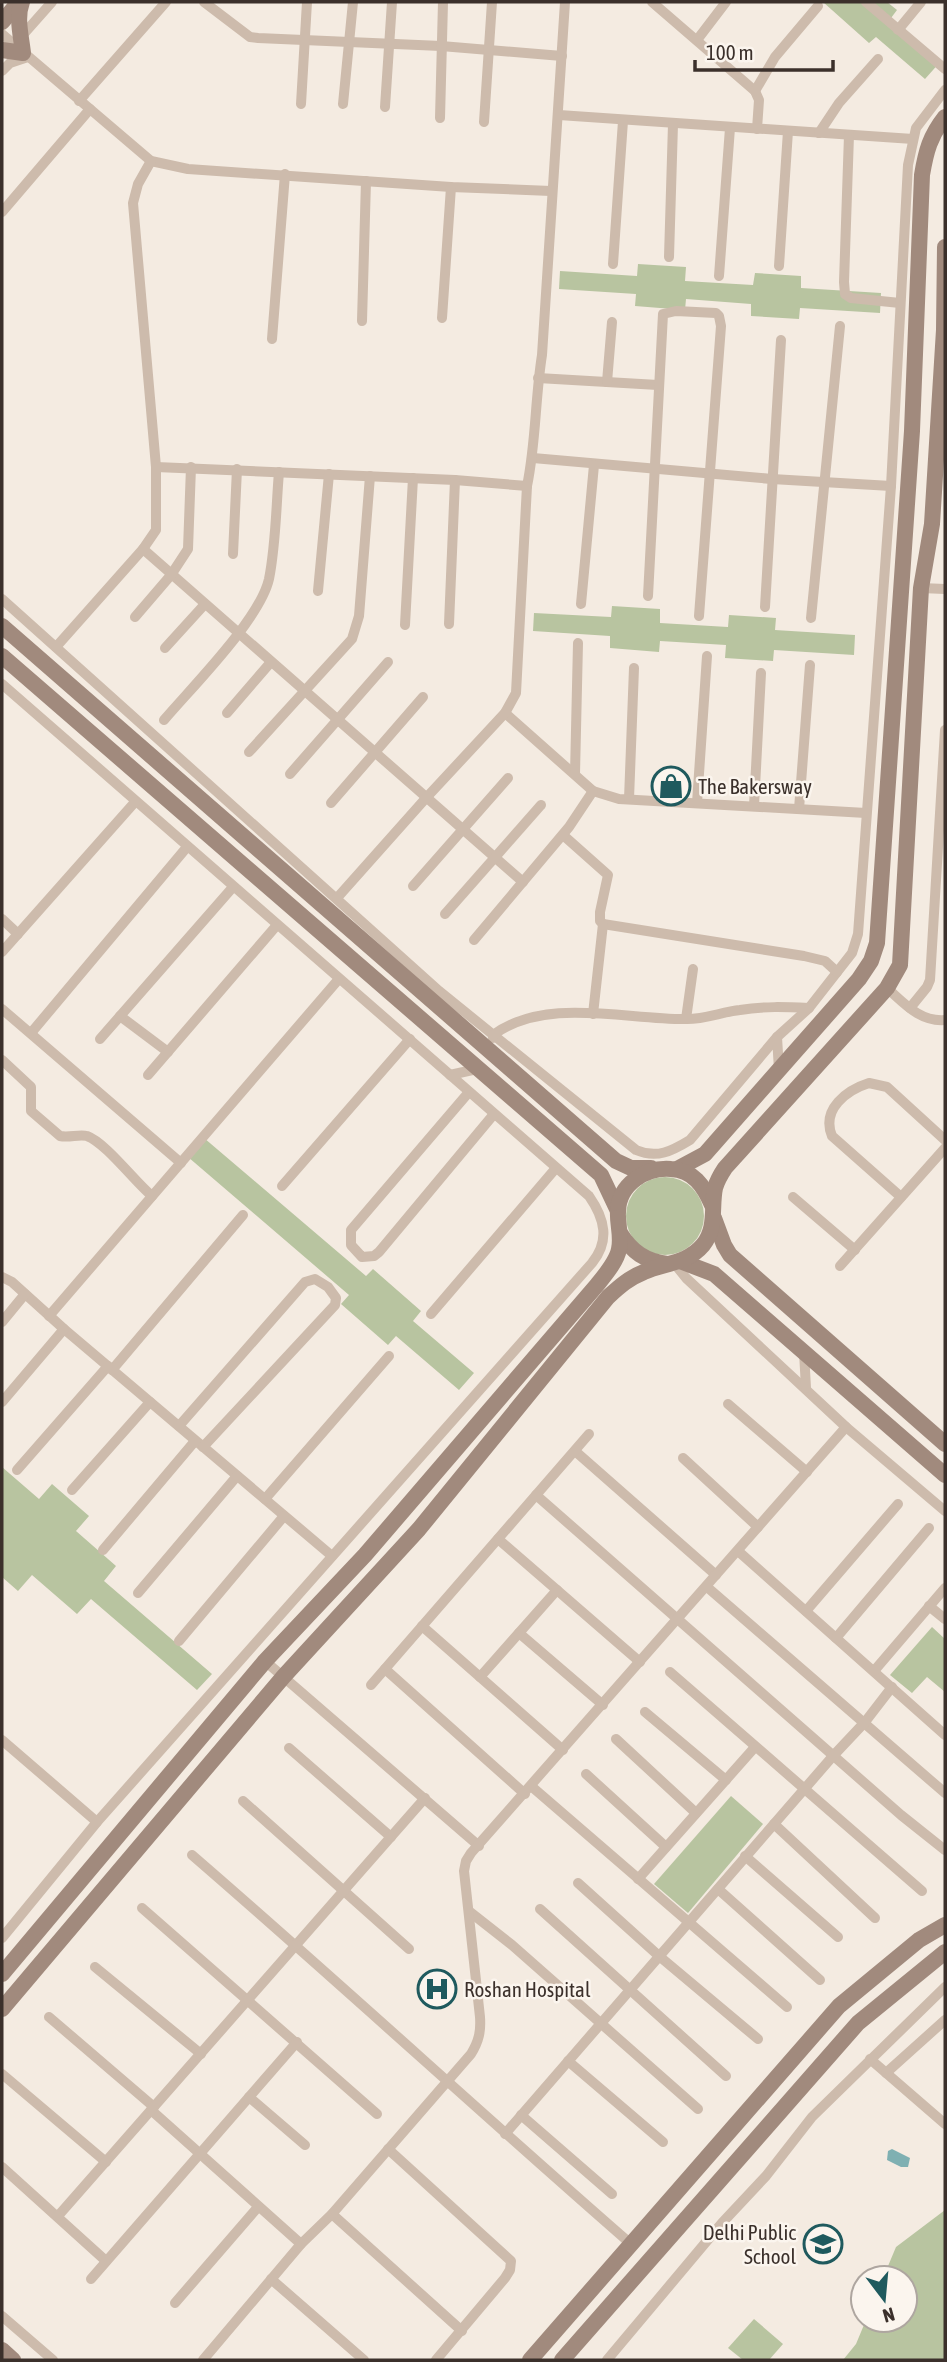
<svg xmlns="http://www.w3.org/2000/svg" width="947" height="2362" font-family="'Asap Condensed',sans-serif">
	<style>
		.green { fill: #b8c4a0 }
		.water { fill: #7fb0b2 }
		.lines { fill: none; stroke-linecap: round; stroke-linejoin: round }
		.street { stroke: #cdbbac; stroke-width: 10 }
		.secondary { stroke: #a18a7d; stroke-width: 16 }
		.labels { text-anchor: middle; dominant-baseline: central; stroke-width: 5; stroke-linejoin: round; paint-order: stroke }
		.poi-label { font-size: 21px; fill: #3b302b; stroke: #fbf5ee; text-anchor: start }
	</style>
	<rect width="100%" height="100%" fill="#f4ebe1"/>
	<g class="green">
		<path d="M823,2h64l10,8 -6,8 50,43 -16,18 -49,-42 -7,6z"/>
		<path d="M638,264l48,3 -1,14 68,4 2,-12 46,3v12l80,5 -1,20 -80,-5 -1,11 -48,-3v-12l-65,-5 -1,11 -50,-4 1,-12 -77,-5 1,-18 77,5z"/>
		<path d="M612,606l48,3v14l68,4 1,-12 47,3 -1,12 80,5 -1,20 -80,-5 -1,11 -48,-3 1,-13 -66,-4 -1,11 -49,-4v-12l-77,-5 1,-18 77,4z"/>
		<path d="M204,1138l162,138 7,-7 48,42 -8,10 61,52 -15,17 -63,-54 -8,9 -47,-41 8,-9 -161,-138z"/>
		<circle cx="665" cy="1216" r="39"/>
		<path d="M2,1467l37,32 13,-15 37,32 -13,15 40,35 -12,15 108,93 -15,16 -106,-91 -14,15 -45,-39 -14,16 -16,-14z"/>
		<path d="M932,1627l13,12v53l-18,-15 -15,16 -22,-18z"/>
		<path d="M731,1796l32,28 -75,89 -34,-29z"/>
		<path d="M945,2210v150h-102l13,-16 10,-24h39v-42h-22l13,-31z"/>
		<path d="M754,2319l29,25 -14,16h-26l-15,-12z"/>
	</g>
	<path class="water" d="M892,2149l18,9 -2,9h-7l-14,-7 1,-9z"/>
	<g class="lines">
		<g class="street">
			<path d="M204,2l46,35 8,1 183,8 121,10"/>
			<path d="M652,2l103,89 4,9 -2,29"/>
			<path d="M866,2l79,67"/>
			<path d="M898,30l23,-28"/>
			<path d="M2,34l149,127 37,8 263,18 100,4"/>
			<path d="M21,37l31,-35"/>
			<path d="M697,40l29,-38"/>
			<path d="M2,71l8,-8 18,-6"/>
			<path d="M755,91l20,-34 43,-51"/>
			<path d="M79,101l87,-99"/>
			<path d="M301,104l6,-102"/>
			<path d="M343,104l10,-102"/>
			<path d="M385,107l7,-105"/>
			<path d="M559,115l354,24"/>
			<path d="M440,118l3,-116"/>
			<path d="M484,122l8,-120"/>
			<path d="M819,133l20,-30 39,-44"/>
			<path d="M849,135l-5,147 1,12 6,4 49,5"/>
			<path d="M2,212l88,-103"/>
			<path d="M669,257l4,-133"/>
			<path d="M613,264l10,-143"/>
			<path d="M779,266l9,-135"/>
			<path d="M719,276l11,-148"/>
			<path d="M442,318l9,-131"/>
			<path d="M362,321l4,-140"/>
			<path d="M272,339l13,-165"/>
			<path d="M538,378l120,7"/>
			<path d="M607,382l5,-60"/>
			<path d="M533,458l239,21 119,7"/>
			<path d="M156,467l299,13 72,6"/>
			<path d="M143,549l380,333"/>
			<path d="M233,554l4,-85"/>
			<path d="M921,588l24,1"/>
			<path d="M318,591l11,-117"/>
			<path d="M648,596l15,-282 13,-3 40,2 3,3 2,10 -22,290"/>
			<path d="M2,599l437,392 197,159c21,9 36,1 54,-10l87,-103 32,-29 43,-55 6,-19 33,-448 17,-321 8,-37 29,-38"/>
			<path d="M581,604l13,-139"/>
			<path d="M765,607l16,-267"/>
			<path d="M135,617l36,-42 17,-26 3,-82"/>
			<path d="M811,618l29,-292"/>
			<path d="M449,624l6,-144"/>
			<path d="M405,625l8,-147"/>
			<path d="M56,647l87,-98 13,-19v-63l-23,-264 5,-19 13,-23"/>
			<path d="M165,648l40,-44"/>
			<path d="M2,684c195,172 391,342 587,512 16,23 21,45 3,67l-495,559 -95,116"/>
			<path d="M227,713l44,-51"/>
			<path d="M505,713l88,78 26,8 247,14"/>
			<path d="M164,720c29,-34 96,-101 105,-141 7,-35 7,-72 10,-107"/>
			<path d="M249,752l103,-113 7,-23 11,-140"/>
			<path d="M290,774l98,-112"/>
			<path d="M575,774l3,-131"/>
			<path d="M629,799l5,-131"/>
			<path d="M331,803l92,-106"/>
			<path d="M697,803l10,-147"/>
			<path d="M754,806l7,-133"/>
			<path d="M799,809l11,-144"/>
			<path d="M563,835l45,40 -8,37v9l3,3 201,32 21,5 12,11"/>
			<path d="M413,886l95,-108"/>
			<path d="M337,898l89,-100 79,-85 11,-20 11,-207c9,-43 8,-87 15,-131l23,-353"/>
			<path d="M445,914l96,-109"/>
			<path d="M2,919l16,15"/>
			<path d="M474,940l95,-113 24,-36"/>
			<path d="M2,952l133,-150"/>
			<path d="M887,988c18,16 33,34 58,32"/>
			<path d="M910,1008l17,-21 3,-7 15,-250"/>
			<path d="M2,1009l179,154"/>
			<path d="M593,1014l10,-90"/>
			<path d="M120,1016l48,36"/>
			<path d="M686,1019l7,-50"/>
			<path d="M31,1033l156,-186"/>
			<path d="M777,1037l2,33"/>
			<path d="M493,1038v-3c53,-39 133,-15 194,-16 18,0 35,-7 53,-9 23,-4 46,-3 69,-2"/>
			<path d="M100,1039l133,-152"/>
			<path d="M2,1060l29,27v24l29,25c9,2 19,-2 27,0 19,7 48,46 65,60"/>
			<path d="M148,1075l129,-150"/>
			<path d="M450,1075l27,-6"/>
			<path d="M469,1092l-118,138v15l11,12 12,-1 5,-4 115,-138"/>
			<path d="M282,1186l128,-147"/>
			<path d="M793,1197l62,53"/>
			<path d="M901,1197l-69,-61c-11,-27 15,-46 37,-53l18,4 58,53"/>
			<path d="M674,1263l12,15 160,149 99,84"/>
			<path d="M840,1266l105,-118"/>
			<path d="M2,1277l10,5 52,47 268,227"/>
			<path d="M431,1314l125,-146"/>
			<path d="M49,1316l289,-336"/>
			<path d="M2,1322l23,-28"/>
			<path d="M804,1352l2,36"/>
			<path d="M112,1370l131,-155"/>
			<path d="M2,1402l62,-73"/>
			<path d="M728,1404l79,68"/>
			<path d="M179,1426l126,-144 10,-3 13,8 8,11 -1,7 -132,142"/>
			<path d="M575,1451l141,124"/>
			<path d="M683,1458l75,69"/>
			<path d="M17,1470l91,-104"/>
			<path d="M72,1490l78,-88"/>
			<path d="M536,1495l365,320 44,35"/>
			<path d="M265,1499l124,-143"/>
			<path d="M498,1539l142,123"/>
			<path d="M103,1550l92,-109"/>
			<path d="M738,1551l207,184"/>
			<path d="M707,1587l238,206"/>
			<path d="M138,1593l99,-117"/>
			<path d="M929,1606l16,13"/>
			<path d="M806,1611l92,-107"/>
			<path d="M422,1626l141,124"/>
			<path d="M519,1633l84,72"/>
			<path d="M836,1638l93,-110"/>
			<path d="M179,1641l105,-125"/>
			<path d="M265,1661l214,185"/>
			<path d="M385,1669l140,125"/>
			<path d="M874,1671l71,-83"/>
			<path d="M670,1672l252,219"/>
			<path d="M480,1677l77,-87"/>
			<path d="M371,1685l218,-251"/>
			<path d="M645,1712l81,68"/>
			<path d="M616,1739l80,74"/>
			<path d="M2,1740l95,82"/>
			<path d="M289,1748l102,89"/>
			<path d="M586,1774l80,73"/>
			<path d="M531,1786l256,221"/>
			<path d="M243,1801l166,148"/>
			<path d="M774,1824l101,94"/>
			<path d="M192,1855c148,128 291,260 439,389"/>
			<path d="M745,1856l93,81"/>
			<path d="M638,1879l117,-132"/>
			<path d="M578,1883l81,73 99,83"/>
			<path d="M718,1889l102,91"/>
			<path d="M142,1908l235,206"/>
			<path d="M540,1909l186,167"/>
			<path d="M470,1912l42,33 186,164"/>
			<path d="M95,1967l106,87"/>
			<path d="M49,2017l105,90"/>
			<path d="M870,2059l75,65"/>
			<path d="M568,2061l95,81"/>
			<path d="M886,2073l59,-53"/>
			<path d="M2,2074l104,88"/>
			<path d="M249,2097l56,48"/>
			<path d="M151,2110l150,134"/>
			<path d="M521,2115l91,79"/>
			<path d="M505,2134l328,-378 32,-34 27,-35"/>
			<path d="M388,2149l123,112 -1,9 -5,8 -69,82"/>
			<path d="M2,2167l104,94"/>
			<path d="M332,2214l130,117"/>
			<path d="M58,2216l367,-418"/>
			<path d="M91,2279l206,-237"/>
			<path d="M271,2279l93,81"/>
			<path d="M175,2303l83,-96"/>
			<path d="M2,2316l51,44"/>
			<path d="M203,2360l98,-116 31,-30 139,-160c8,-13 10,-23 9,-37l-16,-146 2,-10 5,-8 375,-426"/>
			<path d="M607,2360l115,-137 44,-47 46,-59 133,-130"/>
		</g>
		<g class="secondary">
			<path d="M2,22l17,-20"/>
			<path d="M2,50l21,3c-2,-18 -7,-35 -1,-51"/>
			<path d="M2,626l614,535 15,7h20"/>
			<path d="M2,656l599,519 17,36"/>
			<path d="M677,1169l28,-15 154,-175 12,-18 6,-18 35,-512 10,-256c4,-24 8,-39 23,-58"/>
			<path d="M714,1218l10,27 6,10 215,189"/>
			<path d="M620,1233c12,19 25,28 47,31"/>
			<path d="M680,1261l34,13 231,201"/>
			<path d="M2,1974l263,-313 100,-106 232,-270c8,-10 20,-24 22,-36 3,-13 -2,-25 -1,-38 1,-27 28,-44 53,-42 22,1 33,17 41,36"/>
			<path d="M2,2009l282,-333 135,-147 189,-232c12,-11 21,-19 36,-25 20,-9 43,-8 59,-27 14,-17 8,-38 12,-57 2,-7 6,-14 10,-20l162,-180 13,-23 21,-377 11,-64 12,-194 1,-83"/>
			<path d="M2,2350l11,10"/>
			<path d="M530,2360l309,-354 80,-66 26,-15"/>
			<path d="M562,2360l296,-337 87,-71"/>
		</g>
	</g>
	<defs>
		<symbol id="shop-ring" viewBox="-11 -11 22 22"><circle r="9.5" fill="#fbf5ee" stroke="#1f5a5e" stroke-width="1.5"/><path d="M-5-2.5h2.3a2.7 3.5 0 0 1 5.4 0H5L5.5 6h-11ZM-1.5-2.5h3a1.5 2.3 0 0 0-3 0Z" fill="#1f5a5e"/></symbol>
		<symbol id="hospital-ring" viewBox="-11 -11 22 22"><circle r="9.5" fill="#fbf5ee" stroke="#1f5a5e" stroke-width="1.5"/><path d="M-5-5h3v3.5h4V-5h3V5h-3V1.5h-4V5h-3Z" fill="#1f5a5e"/></symbol>
		<symbol id="school-ring" viewBox="-11 -11 22 22"><circle r="9.5" fill="#fbf5ee" stroke="#1f5a5e" stroke-width="1.5"/><path d="M0-5L7-2L0 1L-7-2ZM-4 1L0 2.5L4 1V4Q0 6-4 4Z" fill="#1f5a5e"/></symbol>
	</defs>
	<g fill-rule="evenodd">
		<use href="#shop-ring" x="649" y="764" width="44" height="44"/>
		<use href="#hospital-ring" x="415" y="1967" width="44" height="44"/>
		<use href="#school-ring" x="801" y="2222" width="44" height="44"/>
	</g>
	<g class="labels">
		<g class="poi-label">
			<text x="698" y="786">The Bakersway</text>
			<text x="464" y="1989">Roshan Hospital</text>
			<text x="796" y="2232" text-anchor="end">Delhi Public<tspan x="796" dy="24">School</tspan></text>
		</g>
	</g>
	<rect width="947" height="2362" fill="none" stroke="#3b302b" stroke-width="7"/>
	<g transform="translate(884 2299) rotate(164)"><circle r="33" fill="#fbf5ee" stroke="#aea6a0" stroke-width="2"/>
	<path d="M0-5L12 26L0 18L-12 26Z" fill="#1f5a5e"/>
	<text y="-10" font-size="19" font-weight="bold" text-anchor="middle" fill="#3b302b">N</text>
	</g>
	<path d="M695 60v10h138v-10" fill="none" stroke="#3b302b" stroke-width="3.5"/>
	<text x="706" y="60" font-size="21" fill="#3b302b" stroke="#fbf5ee" stroke-width="5" paint-order="stroke">100 m</text>
</svg>
